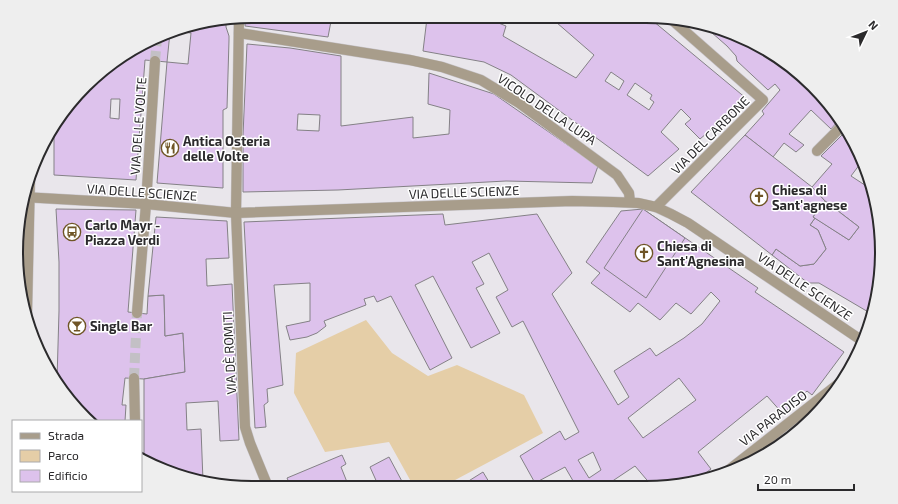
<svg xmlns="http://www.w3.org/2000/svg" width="898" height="504" font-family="'Exo 2',sans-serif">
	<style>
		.green { fill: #e5cea7 }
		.building { fill: #ddc2ec; stroke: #848186; fill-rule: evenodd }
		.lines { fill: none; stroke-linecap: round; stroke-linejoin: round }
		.minor-tunnel { stroke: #c3c0c5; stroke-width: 10; stroke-dasharray: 10 5; stroke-linecap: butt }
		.minor-casing { stroke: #c7c4c9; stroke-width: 11 }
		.minor { stroke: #a89d8b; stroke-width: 10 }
		.labels { text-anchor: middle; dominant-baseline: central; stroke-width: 3; stroke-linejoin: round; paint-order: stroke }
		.street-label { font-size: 13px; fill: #2b2a2c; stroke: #fff }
		.poi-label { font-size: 13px; font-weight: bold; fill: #2b2a2c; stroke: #fff; text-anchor: start }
		.rim { fill: none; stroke: #2b2a2c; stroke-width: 2 }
	</style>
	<rect width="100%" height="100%" fill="#e9e6eb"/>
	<path class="green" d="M366,320l26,33 36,23 29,-11 67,30 19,38 -101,54h-28l-25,-45 -64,10 -31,-59 2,-40z"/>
	<g class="building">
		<path d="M252,16h80l-4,21 -83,-11v-9z"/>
		<path d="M415,16h66l25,10 -3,10 73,42 18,-23 -45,-39h98l100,83 -47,40 -15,-15 6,-5 -10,-10 -20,23 18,17 -31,27 -137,-101 -27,-13 -61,-11 4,-33zM611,72l13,9 -5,9 -14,-9zM635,83l17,12 -2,4 4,3 -5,8 -22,-15z"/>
		<path d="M226,20v7l3,9v4l-2,68 -4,2v78l-66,-5 10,-121 21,2 3,-31 -19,-2 4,-3z"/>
		<path d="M703,25l19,3 42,20 69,61 6,11 -8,9 -20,-19 -22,24 15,11 -8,7 -12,-9 -11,14 -28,-22 19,-21 -2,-3 18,-21 -5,-6 -7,6 -31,-29 -1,-5 -9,-10z"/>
		<path d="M170,32l-3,30 -22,-2 -9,120 -82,-5v-45l2,-9 53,-56zM111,99h9l-1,20 -9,-1z"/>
		<path d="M247,44l43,4 51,8v70l72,-9v21l36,-4 1,-24 -22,-6 1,-31 65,21 104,72 -6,17 -86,-2 -168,9 -95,2v-57zM298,114l22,1 -1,16 -22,-1z"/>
		<path d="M845,132l15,32 -9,12 23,15 6,92 -10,30 -51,-30h-11l-36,-28 4,-6 24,17 14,-2 12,-15 -8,-19 -8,-5 5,-7 34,22 10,-13 -34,-26 -13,-14 20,-23 -11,-8z"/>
		<path d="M745,135l67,52 13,14 -12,16 2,1 -5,7 8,5 8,19 -12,15 -14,2 -24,-17 -4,6 -81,-63z"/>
		<path d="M825,201l34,26 -10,13 -36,-23z"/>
		<path d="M56,209l80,1 -8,102 19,2 1,-18 16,-1 1,41 18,-3 2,39 -41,7 -19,-1 -3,27h4l-1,16h-34l-17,-14 -17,-27 2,-69v-49z"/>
		<path d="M643,209l115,79 -3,4 89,60 -32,43 -5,-4 -24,23 -16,-18 -69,56 13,17 -19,14 -15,3h-25l-17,-20 -27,18 1,2h-34h1l-11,-19 -30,16 -15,-27 40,-25 5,9 14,-8 -56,-111 -11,6 -16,-30 12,-7 -19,-37 -17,9 12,22 -8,4 24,45 -29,15 -38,-72 -18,9 37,73 -22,12 -39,-74 -14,6 -3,-6 -10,3 2,6 -42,16 2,5 -9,7 -10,4 -17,3 -4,-14 24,-5v-38l-36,2 9,100 -16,4 1,13 -4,3 2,22 -11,1 -11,-206 199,-8 2,11 92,-11 35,59 -20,21 66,111 11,-8 -15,-26 36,-23 6,8 28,-18 18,-14 18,-23 -9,-9 -20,22 -15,-11 -16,17 -22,-17 -8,9 -39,-29 9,-10 -14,-11 35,-51zM679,378l17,22 -53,38 -15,-20zM593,452l8,18 -12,8 -11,-18z"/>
		<path d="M643,209l42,29 -39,60 -42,-30z"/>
		<path d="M156,217l71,4 2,37 -23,1 1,27 25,-2 7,156 -19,1 -2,-40 -32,2 1,27 14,-1 2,52 -27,-5 -32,-15v-82l41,-7 -2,-39 -18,3 -1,-41 -16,1z"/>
		<path d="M342,455l4,9 -5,3 8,20h-38l-1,-1 -3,1h-16l-4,-9z"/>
		<path d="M389,457l16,30h-26l-9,-20z"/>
		<path d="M483,472l9,15h-33z"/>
	</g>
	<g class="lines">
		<g class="minor-tunnel">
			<path d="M155,61l2,-22"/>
			<path d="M134,378l3,-65"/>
		</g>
		<defs>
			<g id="minor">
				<path d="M239,18l-3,195 9,214 5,16 18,44"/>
				<path d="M239,33l171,27 32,7 39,13 38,23 98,72 12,18 1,9"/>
				<path d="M817,151l25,-25"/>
				<path d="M23,197l123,7 90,9 336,-12 41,1 25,1 18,4 15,7 17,9 173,117"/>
				<path d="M656,207l107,-107 -92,-81"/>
				<path d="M27,313l3,-135"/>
				<path d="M137,313l9,-109 9,-143"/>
				<path d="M134,378l1,43"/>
				<path d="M721,476l121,-95"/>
				<path d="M254,487l14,-1"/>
			</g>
		</defs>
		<use href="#minor" class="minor-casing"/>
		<use href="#minor" class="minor"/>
	</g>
	<defs>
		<symbol id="restaurant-ring" viewBox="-11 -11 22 22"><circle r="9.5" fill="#fff" stroke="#6f5526" stroke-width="1.5"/><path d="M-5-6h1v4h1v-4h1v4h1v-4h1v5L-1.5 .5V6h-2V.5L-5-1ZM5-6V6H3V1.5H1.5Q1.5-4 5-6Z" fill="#6f5526"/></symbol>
		<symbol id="church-ring" viewBox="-11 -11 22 22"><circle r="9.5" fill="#fff" stroke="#6f5526" stroke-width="1.5"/><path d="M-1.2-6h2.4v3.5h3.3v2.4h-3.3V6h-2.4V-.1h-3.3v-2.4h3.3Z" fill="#6f5526"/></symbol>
		<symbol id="bus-ring" viewBox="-11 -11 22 22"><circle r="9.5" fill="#fff" stroke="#6f5526" stroke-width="1.5"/><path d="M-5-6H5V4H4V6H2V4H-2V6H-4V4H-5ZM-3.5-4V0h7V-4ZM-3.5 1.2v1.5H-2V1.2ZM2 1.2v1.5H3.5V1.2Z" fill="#6f5526"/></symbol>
		<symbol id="bar-ring" viewBox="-11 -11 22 22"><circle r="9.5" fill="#fff" stroke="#6f5526" stroke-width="1.5"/><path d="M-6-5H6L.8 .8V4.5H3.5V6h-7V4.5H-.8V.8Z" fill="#6f5526"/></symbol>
	</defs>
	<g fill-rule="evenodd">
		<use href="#restaurant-ring" x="160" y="138" width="20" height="20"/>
		<use href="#church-ring" x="749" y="187" width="20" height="20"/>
		<use href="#bus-ring" x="62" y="222" width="20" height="20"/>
		<use href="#church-ring" x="634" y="243" width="20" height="20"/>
		<use href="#bar-ring" x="67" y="316" width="20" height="20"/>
	</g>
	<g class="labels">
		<g class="street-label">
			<text transform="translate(547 109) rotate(34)">VICOLO DELLA LUPA</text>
			<text transform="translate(138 126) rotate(-86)">VIA DELLE VOLTE</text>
			<text transform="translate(710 135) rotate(-45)">VIA DEL CARBONE</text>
			<text transform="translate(142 192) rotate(4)">VIA DELLE SCIENZE</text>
			<text transform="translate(464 192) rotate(-2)">VIA DELLE SCIENZE</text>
			<text transform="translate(805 286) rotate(34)">VIA DELLE SCIENZE</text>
			<text transform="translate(229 353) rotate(-93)">VIA DÈ ROMITI</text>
			<text transform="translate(773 418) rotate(-38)">VIA PARADISO</text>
		</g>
		<g class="poi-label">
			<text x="183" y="141">Antica Osteria<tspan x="183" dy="15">delle Volte</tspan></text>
			<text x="772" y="190">Chiesa di<tspan x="772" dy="15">Sant'agnese</tspan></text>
			<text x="85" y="225">Carlo Mayr -<tspan x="85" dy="15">Piazza Verdi</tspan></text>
			<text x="657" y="246">Chiesa di<tspan x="657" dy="15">Sant'Agnesina</tspan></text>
			<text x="90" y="326">Single Bar</text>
		</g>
	</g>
	<path d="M0 0H898V504H0ZM252 23H646A229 229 0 0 1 875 252V252A229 229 0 0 1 646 481H252A229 229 0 0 1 23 252V252A229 229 0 0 1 252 23Z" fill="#eee" fill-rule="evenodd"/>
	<path class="rim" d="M252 23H646A229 229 0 0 1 875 252V252A229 229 0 0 1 646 481H252A229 229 0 0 1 23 252V252A229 229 0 0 1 252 23Z"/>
	<rect x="12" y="420" width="130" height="72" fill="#ffffff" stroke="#aaaaab"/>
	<rect x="20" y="433" width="20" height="6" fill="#a89d8b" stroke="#aaaaab"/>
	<text x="48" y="440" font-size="12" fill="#2b2a2c">Strada</text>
	<rect x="20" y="450" width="20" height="12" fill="#e5cea7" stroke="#aaaaab"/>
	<text x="48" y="460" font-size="12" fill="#2b2a2c">Parco</text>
	<rect x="20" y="470" width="20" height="12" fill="#ddc2ec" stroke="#aaaaab"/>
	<text x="48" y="480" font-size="12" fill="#2b2a2c">Edificio</text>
	<g transform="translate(866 32) rotate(47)" stroke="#ffffff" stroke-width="3" paint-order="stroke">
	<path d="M0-3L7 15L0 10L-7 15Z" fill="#2b2a2c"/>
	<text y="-6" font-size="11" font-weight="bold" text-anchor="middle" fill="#2b2a2c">N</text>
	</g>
	<path d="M758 484v6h96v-6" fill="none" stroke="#2b2a2c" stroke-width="2"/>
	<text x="764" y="484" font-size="12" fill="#2b2a2c" stroke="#ffffff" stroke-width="3" paint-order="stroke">20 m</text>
</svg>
